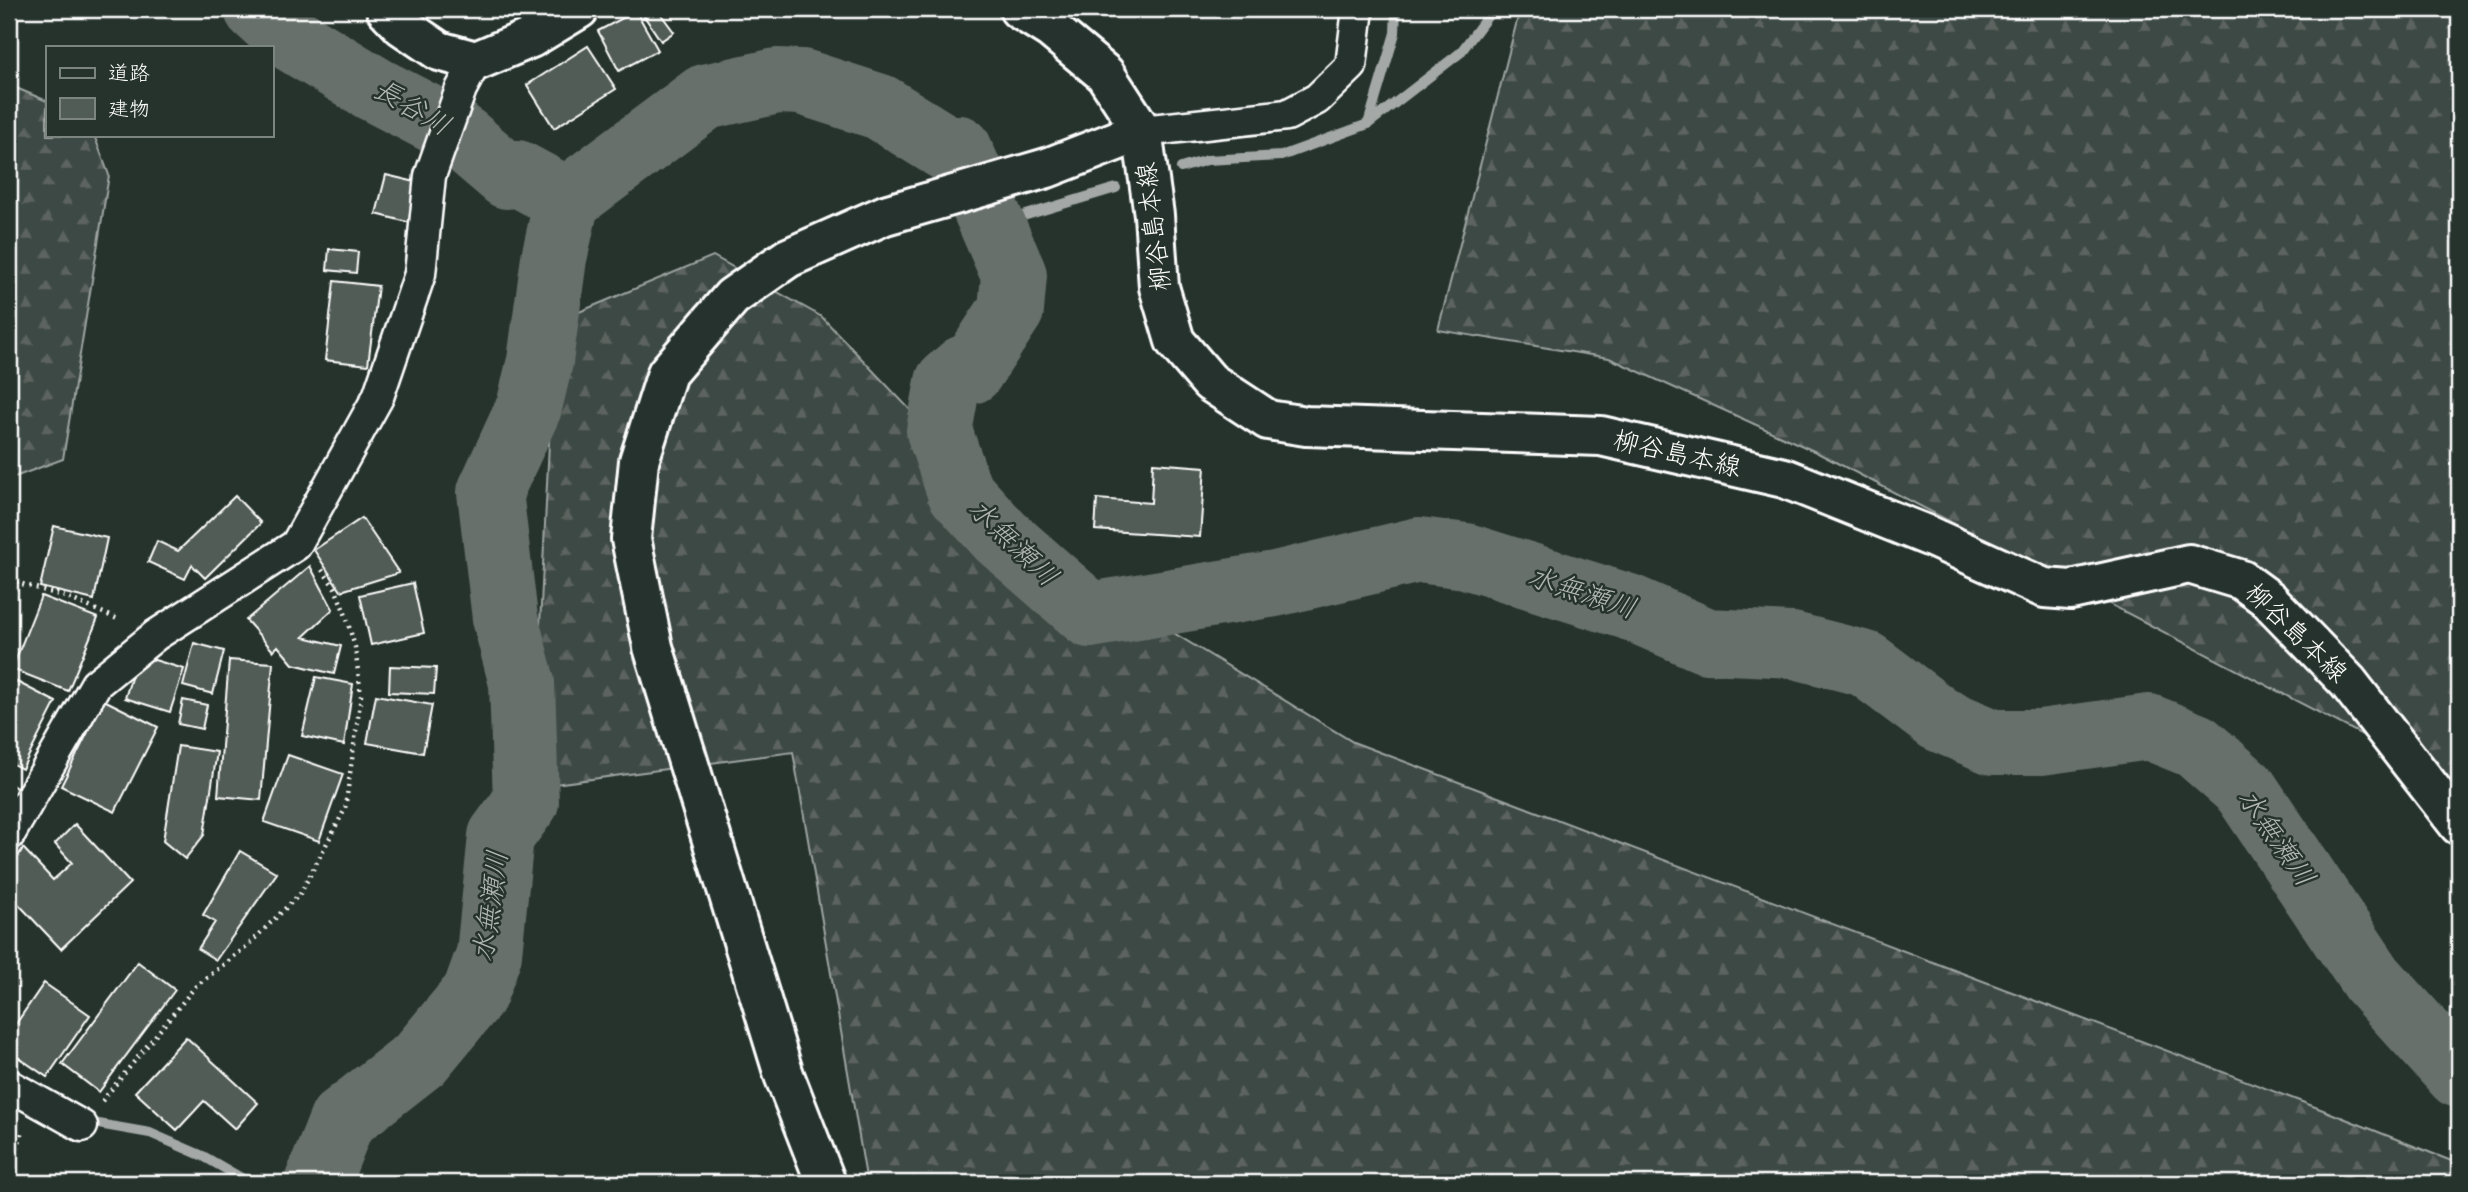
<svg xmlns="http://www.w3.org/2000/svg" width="2468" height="1192" font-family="'Architects Daughter','Klee One',sans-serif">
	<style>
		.forest { fill: url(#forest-firs); stroke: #9ea4a2; stroke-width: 2 }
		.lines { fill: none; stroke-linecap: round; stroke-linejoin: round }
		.stream { stroke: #a4a9a7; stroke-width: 10 }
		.river { stroke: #67706c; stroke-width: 66 }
		.building { fill: #515c57; stroke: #fff; stroke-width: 2 }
		.street-casing { stroke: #fff; stroke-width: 35 }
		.secondary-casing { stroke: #fff; stroke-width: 44 }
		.path { stroke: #fff; stroke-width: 4.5; stroke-dasharray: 2 5; stroke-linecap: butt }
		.street { stroke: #26332d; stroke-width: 30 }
		.secondary { stroke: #26332d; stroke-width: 38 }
		.labels { text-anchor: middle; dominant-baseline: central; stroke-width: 5; stroke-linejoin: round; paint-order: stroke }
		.street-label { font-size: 26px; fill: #fff; stroke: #26332d }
		.water-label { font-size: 28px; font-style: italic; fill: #b3b8b6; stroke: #26332d }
	</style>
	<defs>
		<pattern id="forest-firs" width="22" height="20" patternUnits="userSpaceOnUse" patternTransform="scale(1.75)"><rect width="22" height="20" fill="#3e4944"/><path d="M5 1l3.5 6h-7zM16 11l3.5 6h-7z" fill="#5b6460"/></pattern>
	</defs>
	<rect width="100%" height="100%" fill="#26332d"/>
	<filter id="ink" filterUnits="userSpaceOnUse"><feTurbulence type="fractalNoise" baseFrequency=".0143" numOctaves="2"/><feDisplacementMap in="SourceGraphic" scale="14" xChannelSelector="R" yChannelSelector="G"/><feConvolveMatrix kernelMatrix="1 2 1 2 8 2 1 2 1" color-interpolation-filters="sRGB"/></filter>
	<g filter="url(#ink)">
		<g class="forest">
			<path d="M1520,9h939v776l-643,-333 -207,-94 -171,-28z"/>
			<path d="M9,85l38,16v34h47l15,40 -46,284 -54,20z"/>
			<path d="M713,256l109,61 230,242 301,183 970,368 136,54v19h-1592l-74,-431 -261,35 23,-465z"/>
		</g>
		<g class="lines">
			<g class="stream">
				<path d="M1368,124l27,-91 1,-24"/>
				<path d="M1181,168l26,-8 74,-4 87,-32 92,-71 33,-44"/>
				<path d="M993,225l123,-37"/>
				<path d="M86,1118l7,5 57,10 53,23 47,27"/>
			</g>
			<g class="river">
				<path d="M257,9l30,27 87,53 79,41 54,46 10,-3 50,27"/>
				<path d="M317,1183l25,-63 78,-61 55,-66 14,-39 12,-118 25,-34 -4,-119 -17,-65 -15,-126 39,-85 11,-46 14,-103 13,-58 138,-103 72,-16 25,1 78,25 66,41h13l55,127 -3,35 -40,61 -7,-3 -16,14 -9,49 21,61 41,45 89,78 185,-31 144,-34 47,6 163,51 78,34 85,4 74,19 73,55 54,23h48l108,-15 47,19 49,43 127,190 87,96"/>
			</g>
		</g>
		<g class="building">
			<path d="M648,9h9l17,23 -13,9 -19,-28z"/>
			<path d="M636,11l22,39 -39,21 -21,-40z"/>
			<path d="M588,46l28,43 -62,39 -27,-43z"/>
			<path d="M386,175l38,9 -9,40 -39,-10z"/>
			<path d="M329,249l29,3 -2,21 -29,-3z"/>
			<path d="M334,281l44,5 -10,79 -43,-5z"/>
			<path d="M1153,463l52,4 -5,70 -105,-7 2,-31 54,4z"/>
			<path d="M235,496l26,27 -56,55 -13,-13 -7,14 -37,-17 9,-21 21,10z"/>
			<path d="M362,518l37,55 -58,18 -27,-41z"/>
			<path d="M54,526l53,12 -13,62 -54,-13z"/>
			<path d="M310,566l23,43 -30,28 38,9 -7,28 -41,-10 -15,-18 -5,5 -27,-31z"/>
			<path d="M413,583l11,50 -53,12 -11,-50z"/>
			<path d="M41,596l57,22 -30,73 -56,-22z"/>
			<path d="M194,643l30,8 -11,43 -30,-8z"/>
			<path d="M138,655l46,14 -14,43 -45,-14z"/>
			<path d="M229,660l44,3 -12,137 -43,-4z"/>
			<path d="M390,666l46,2 -2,26 -45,-2z"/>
			<path d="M316,677l37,7 -9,61 -42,-9z"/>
			<path d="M9,678l47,24 -34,67 -13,-7z"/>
			<path d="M376,695l56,10 -9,48 -56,-10z"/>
			<path d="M104,700l54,27 -43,85 -54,-26z"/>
			<path d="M183,700l24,5 -5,24 -24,-5z"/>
			<path d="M178,746l39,6 -13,83 -19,24 -22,-18z"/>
			<path d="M288,755l55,19 -24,67 -55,-19z"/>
			<path d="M9,783l16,11 -16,22z"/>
			<path d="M75,824l55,59 -69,66 -52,-55v-22l14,-24 30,32 19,-17 -17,-19z"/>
			<path d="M240,851l37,22 -61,87 -18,-11 17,-27 -12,-7z"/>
			<path d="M138,962l37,28 -76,102 -37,-28z"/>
			<path d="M44,983l46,32 -43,62 -38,-26v-17z"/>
			<path d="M186,1037l72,66 -23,26 -31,-28 -27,29 -42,-38z"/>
		</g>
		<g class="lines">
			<defs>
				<g id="street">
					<path d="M1142,131l145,-16 30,-16 34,-33 7,-57"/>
					<path d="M9,835l87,-151 60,-49 140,-90 5,-9 77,-139 42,-123 10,-98 31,-87 15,-28"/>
					<path d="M9,1085l73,41"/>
				</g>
				<g id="secondary">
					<path d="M386,9l16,17 37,25 37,10 55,-23 48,-29"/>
					<path d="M1019,9l32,20 54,45 37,57 12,84 5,72 16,54 35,41 58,38 38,6 295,10 183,42 145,58 115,52 27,2 118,-26 53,16 26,19 80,83 111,143"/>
					<path d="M826,1183l-42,-108 -131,-428 -22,-108 8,-78 28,-88 65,-76 56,-39 97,-43 162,-47 95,-37"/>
				</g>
			</defs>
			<use href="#street" class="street-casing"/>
			<use href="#secondary" class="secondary-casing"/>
			<g class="path">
				<path d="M9,580l57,17 54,23"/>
				<path d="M9,610l8,-28"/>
				<path d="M102,1101l93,-114 51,-40 54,-53 45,-85 16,-113 -6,-49 -10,-34 -10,-25 -15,-21"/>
				<path d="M10,1183l12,-53"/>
			</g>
			<use href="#street" class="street"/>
			<use href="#secondary" class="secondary"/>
		</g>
	</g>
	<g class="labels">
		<g class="street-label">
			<text transform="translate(1154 227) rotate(-97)">柳谷島本線</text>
			<text transform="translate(1677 454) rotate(13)">柳谷島本線</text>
			<text transform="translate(2296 633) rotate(44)">柳谷島本線</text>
		</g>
		<g class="water-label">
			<text transform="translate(412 108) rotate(30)">長谷川</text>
			<text transform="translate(1013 543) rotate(44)">水無瀬川</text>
			<text transform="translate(1582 593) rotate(18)">水無瀬川</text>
			<text transform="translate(2276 838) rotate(55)">水無瀬川</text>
			<text transform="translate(491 906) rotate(-82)">水無瀬川</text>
		</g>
	</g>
	<rect width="2468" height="1192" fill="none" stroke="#26332d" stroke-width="35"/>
	<rect x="18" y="18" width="2433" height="1157" fill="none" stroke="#fff" stroke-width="2.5" filter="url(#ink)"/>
	<rect x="46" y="46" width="228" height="91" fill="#26332d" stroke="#7d8581" stroke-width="2"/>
	<rect x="60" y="68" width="35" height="10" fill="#26332d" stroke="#7d8581" stroke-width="2"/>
	<text x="108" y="80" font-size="21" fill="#ffffff">道路</text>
	<rect x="60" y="98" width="35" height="21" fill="#515c57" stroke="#7d8581" stroke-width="2"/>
	<text x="108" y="116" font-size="21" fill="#ffffff">建物</text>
</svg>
